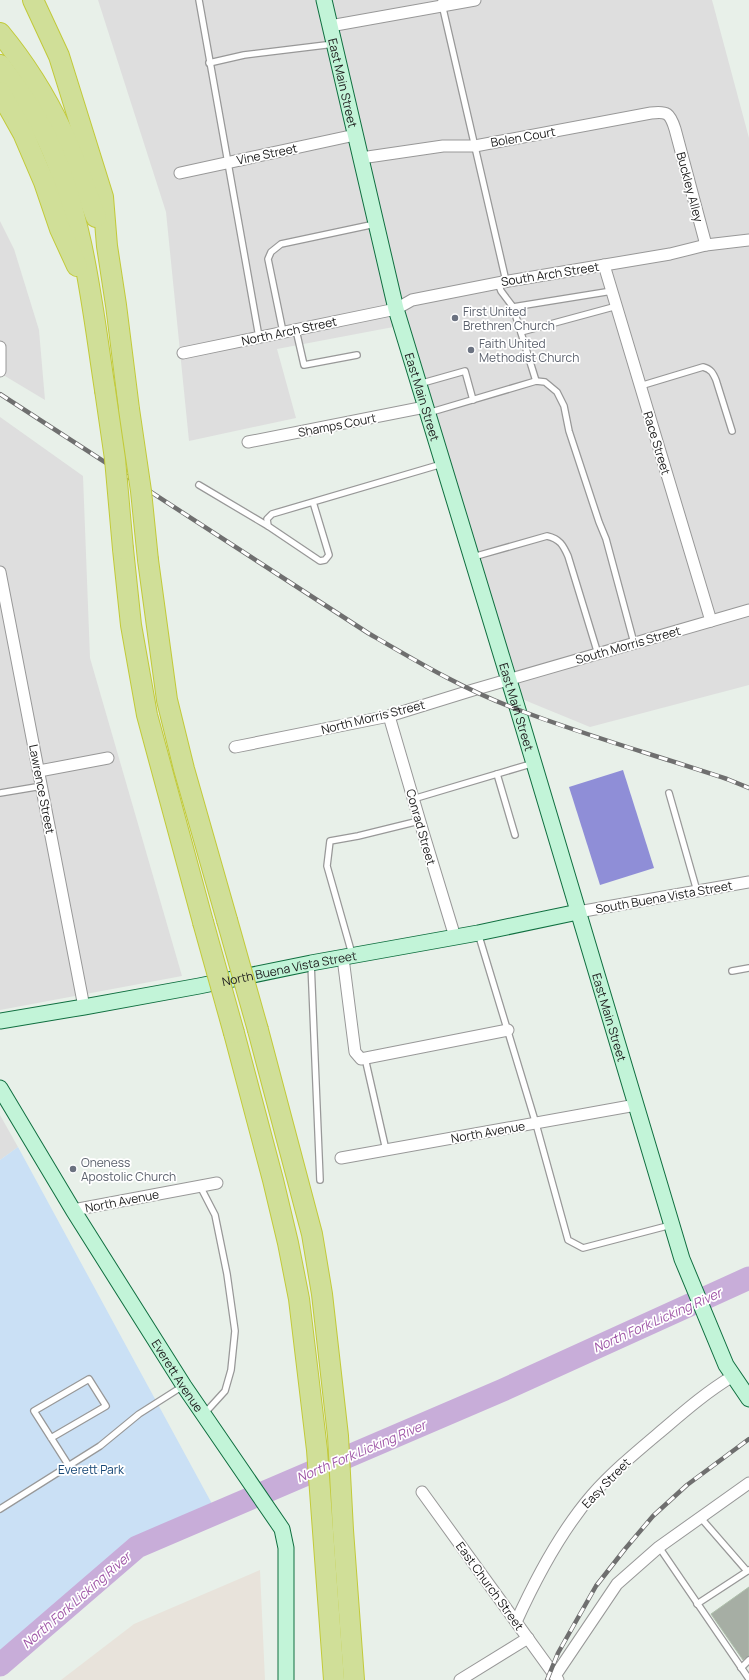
<svg xmlns="http://www.w3.org/2000/svg" width="749" height="1680" font-family="Manrope,sans-serif">
	<style>
		.residential { fill: #dedede }
		.industrial { fill: #e8e3db }
		.park { fill: #cae0f5 }
		.pitch { fill: #8f8ed7 }
		.lines { fill: none; stroke-linecap: round; stroke-linejoin: round }
		.river { stroke: #c8add9; stroke-width: 23 }
		.building { fill: #a6aea4; stroke: #afc0ac }
		.lane-casing { stroke: #989898; stroke-width: 8 }
		.street-casing { stroke: #989898; stroke-width: 13 }
		.secondary-casing { stroke: #106f40; stroke-width: 17 }
		.highway-casing { stroke: #c2ca39; stroke-width: 22 }
		.lane { stroke: #fff; stroke-width: 5.5 }
		.street { stroke: #fff; stroke-width: 11 }
		.secondary { stroke: #c2f4d8; stroke-width: 15 }
		.highway { stroke: #d0df98; stroke-width: 20 }
		.rail-casing { stroke: #6f6f6f; stroke-width: 4.5 }
		.rail { stroke: #fff; stroke-width: 3; stroke-dasharray: 9; stroke-linecap: butt }
		.highway-bridge-casing { stroke: #c2ca39; stroke-width: 22; stroke-linecap: butt }
		.highway-bridge { stroke: #d0df98; stroke-width: 20 }
		.worship-dot { fill: #6b7280; stroke: #fff; stroke-width: 1.5 }
		.labels { text-anchor: middle; dominant-baseline: central; stroke-width: 3.5; stroke-linejoin: round; paint-order: stroke }
		.street-label { font-size: 12px; fill: #212121; stroke: #fff }
		.worship-label { font-size: 12px; fill: #5b616d; stroke: #fff; text-anchor: start }
		.park-label { font-size: 12px; fill: #174876; stroke: #fff }
		.water-label { font-size: 13px; font-style: italic; fill: #9f56a7; stroke: #fff }
	</style>
	<rect width="100%" height="100%" fill="#e8f0e9"/>
	<g class="residential">
		<path d="M98,0h614l37,138v547l-159,42 -73,-30 -113,-372 -127,24 19,69 -107,23 -23,-229z"/>
		<path d="M0,221l14,28 25,81 6,70 -45,-27z"/>
		<path d="M0,417l83,59 7,182 92,318 -182,34z"/>
		<path d="M0,1115l18,32 -18,13z"/>
	</g>
	<path class="industrial" d="M260,1570l5,110h-204l73,-56z"/>
	<path class="park" d="M18,1147l199,366 -80,34 -137,118v-505z"/>
	<path class="pitch" d="M623,770l31,98 -54,17 -31,-98z"/>
	<g class="lines">
		<path class="river" d="M0,1665l137,-118 366,-157 246,-112"/>
	</g>
	<path class="building" d="M749,1587v69l-6,4 -32,-46z"/>
	<g class="lines">
		<defs>
			<g id="lane">
				<path d="M199,0l60,337"/>
				<path d="M441,0l65,281"/>
				<path d="M209,63l35,-8 90,-11"/>
				<path d="M498,283l3,8 12,16 23,74"/>
				<path d="M513,307l99,-16"/>
				<path d="M296,330l8,35 53,-10"/>
				<path d="M283,332l-15,-73 3,-7 10,-8 94,-20"/>
				<path d="M521,332l96,-26"/>
				<path d="M419,384l46,-13 8,29"/>
				<path d="M640,386l63,-19c8,2 10,6 13,13l16,51"/>
				<path d="M428,413l108,-32 9,1 12,10 7,14 5,25 30,91 7,17 28,104"/>
				<path d="M199,485l69,41"/>
				<path d="M313,502l16,53 -4,5 -5,1 -52,-35 -1,-7 5,-5 170,-50"/>
				<path d="M473,557l74,-21c13,3 16,9 21,20l30,98"/>
				<path d="M497,774l18,61"/>
				<path d="M0,793l42,-7"/>
				<path d="M669,793l28,98"/>
				<path d="M413,799l121,-36"/>
				<path d="M478,933l58,191 32,116 15,8 88,-23"/>
				<path d="M352,954l-25,-88 3,-25 28,-5 61,-15"/>
				<path d="M311,963l9,217"/>
				<path d="M732,971l17,-3"/>
				<path d="M365,1058l21,92"/>
				<path d="M200,1186l15,29 12,59 8,57 -4,39 -6,21 -21,23"/>
				<path d="M51,1438l55,-32 -17,-27 -55,32 35,55"/>
				<path d="M0,1509l100,-63 39,-32 44,-28"/>
				<path d="M700,1517l47,54"/>
				<path d="M659,1547l90,132"/>
				<path d="M697,1604l52,-34"/>
				<path d="M741,1668l8,-8"/>
			</g>
			<g id="street">
				<path d="M330,26l145,-26"/>
				<path d="M361,158l82,-12h32l176,-33c16,-2 19,0 24,16l31,116"/>
				<path d="M180,173l175,-38"/>
				<path d="M604,265l107,356"/>
				<path d="M0,347v24"/>
				<path d="M183,353l213,-44 16,-9 91,-18 167,-28 36,-9 43,-5"/>
				<path d="M248,442l177,-35"/>
				<path d="M0,572l84,435"/>
				<path d="M389,716l34,116 32,105"/>
				<path d="M235,747l154,-31 84,-26 276,-80"/>
				<path d="M39,771l69,-13"/>
				<path d="M578,912l171,-30"/>
				<path d="M343,958l12,94 6,7 147,-29"/>
				<path d="M341,1158l295,-53"/>
				<path d="M73,1210l144,-27"/>
				<path d="M422,1492l136,188"/>
				<path d="M516,1622c20,-44 44,-90 76,-127 22,-25 48,-46 74,-68 21,-18 42,-36 67,-51"/>
				<path d="M555,1676l62,-92 42,-37 90,-64"/>
				<path d="M460,1680l68,-42"/>
			</g>
			<g id="secondary">
				<path id="s1" d="M324,0l72,309 122,401 164,549 44,106 23,34"/>
				<path id="s2" d="M0,1021l84,-14 115,-21 112,-23 167,-30 100,-21"/>
				<path id="s3" d="M0,1088l73,122 111,176 98,143 4,19v132"/>
			</g>
			<g id="highway">
				<path d="M33,0l26,56 44,141 4,49 9,59 13,104"/>
				<path d="M0,33c24,29 46,64 62,98 13,28 23,57 34,86"/>
				<path d="M0,65c17,23 35,48 47,74 37,79 45,167 58,251"/>
				<path d="M0,92l23,41 21,49 16,47 17,37"/>
				<path d="M123,549l8,76 16,90 56,207"/>
				<path d="M148,560l19,140 17,69 43,151"/>
				<path d="M258,1030l54,204 10,60 16,142 5,94 11,150"/>
				<path d="M234,1033l39,147 15,63 11,56 18,151 17,230"/>
			</g>
		</defs>
		<use href="#lane" class="lane-casing"/>
		<use href="#street" class="street-casing"/>
		<use href="#secondary" class="secondary-casing"/>
		<use href="#highway" class="highway-casing"/>
		<use href="#lane" class="lane"/>
		<use href="#street" class="street"/>
		<use href="#secondary" class="secondary"/>
		<use href="#highway" class="highway"/>
		<defs>
			<g id="rail">
				<path d="M0,394l368,239c48,28 98,58 151,77 68,26 139,46 208,69l22,9"/>
				<path d="M547,1680l11,-27 38,-67 29,-37 28,-33 34,-31 62,-46"/>
			</g>
		</defs>
		<use href="#rail" class="rail-casing"/>
		<use href="#rail" class="rail"/>
		<defs>
			<g id="highway-bridge">
				<path d="M105,390l10,69 8,90"/>
				<path d="M129,409l12,82 7,69"/>
				<path d="M227,920l31,110"/>
				<path d="M203,922l31,111"/>
			</g>
		</defs>
		<use href="#highway-bridge" class="highway-bridge-casing"/>
		<use href="#highway-bridge" class="highway-bridge"/>
	</g>
	<g class="worship-dot">
		<circle cx="455" cy="318" r="4"/>
		<circle cx="471" cy="350" r="4"/>
		<circle cx="73" cy="1169" r="4"/>
	</g>
	<g class="labels">
		<g class="street-label">
			<text stroke="none"><textPath href="#s1" startOffset="85">East Main Street</textPath></text>
			<text transform="translate(523 137) rotate(-10)">Bolen Court</text>
			<text transform="translate(267 154) rotate(-12)">Vine Street</text>
			<text transform="translate(690 187) rotate(75)">Buckley Alley</text>
			<text transform="translate(550 274) rotate(-9)">South Arch Street</text>
			<text transform="translate(289 331) rotate(-12)">North Arch Street</text>
			<text stroke="none"><textPath href="#s1" startOffset="409">East Main Street</textPath></text>
			<text transform="translate(337 425) rotate(-11)">Shamps Court</text>
			<text transform="translate(657 443) rotate(73)">Race Street</text>
			<text transform="translate(628 645) rotate(-16)">South Morris Street</text>
			<text stroke="none"><textPath href="#s1" startOffset="733">East Main Street</textPath></text>
			<text transform="translate(373 717) rotate(-14)">North Morris Street</text>
			<text transform="translate(42 789) rotate(79)">Lawrence Street</text>
			<text transform="translate(421 827) rotate(74)">Conrad Street</text>
			<text transform="translate(664 897) rotate(-10)">South Buena Vista Street</text>
			<text stroke="none"><textPath href="#s2" startOffset="294">North Buena Vista Street</textPath></text>
			<text stroke="none"><textPath href="#s1" startOffset="1057">East Main Street</textPath></text>
			<text transform="translate(488 1132) rotate(-10)">North Avenue</text>
			<text transform="translate(122 1201) rotate(-11)">North Avenue</text>
			<text stroke="none"><textPath href="#s3" startOffset="338">Everett Avenue</textPath></text>
			<text transform="translate(606 1483) rotate(-46)">Easy Street</text>
			<text transform="translate(490 1586) rotate(54)">East Church Street</text>
		</g>
		<g class="worship-label">
			<text x="463" y="311">First United<tspan x="463" dy="14">Brethren Church</tspan></text>
			<text x="479" y="343">Faith United<tspan x="479" dy="14">Methodist Church</tspan></text>
			<text x="81" y="1162">Oneness<tspan x="81" dy="14">Apostolic Church</tspan></text>
		</g>
		<g class="park-label">
			<text x="91" y="1469">Everett Park</text>
		</g>
		<g class="water-label">
			<text transform="translate(657 1320) rotate(-24)">North Fork Licking River</text>
			<text transform="translate(361 1451) rotate(-23)">North Fork Licking River</text>
			<text transform="translate(76 1600) rotate(-41)">North Fork Licking River</text>
		</g>
	</g>
</svg>
